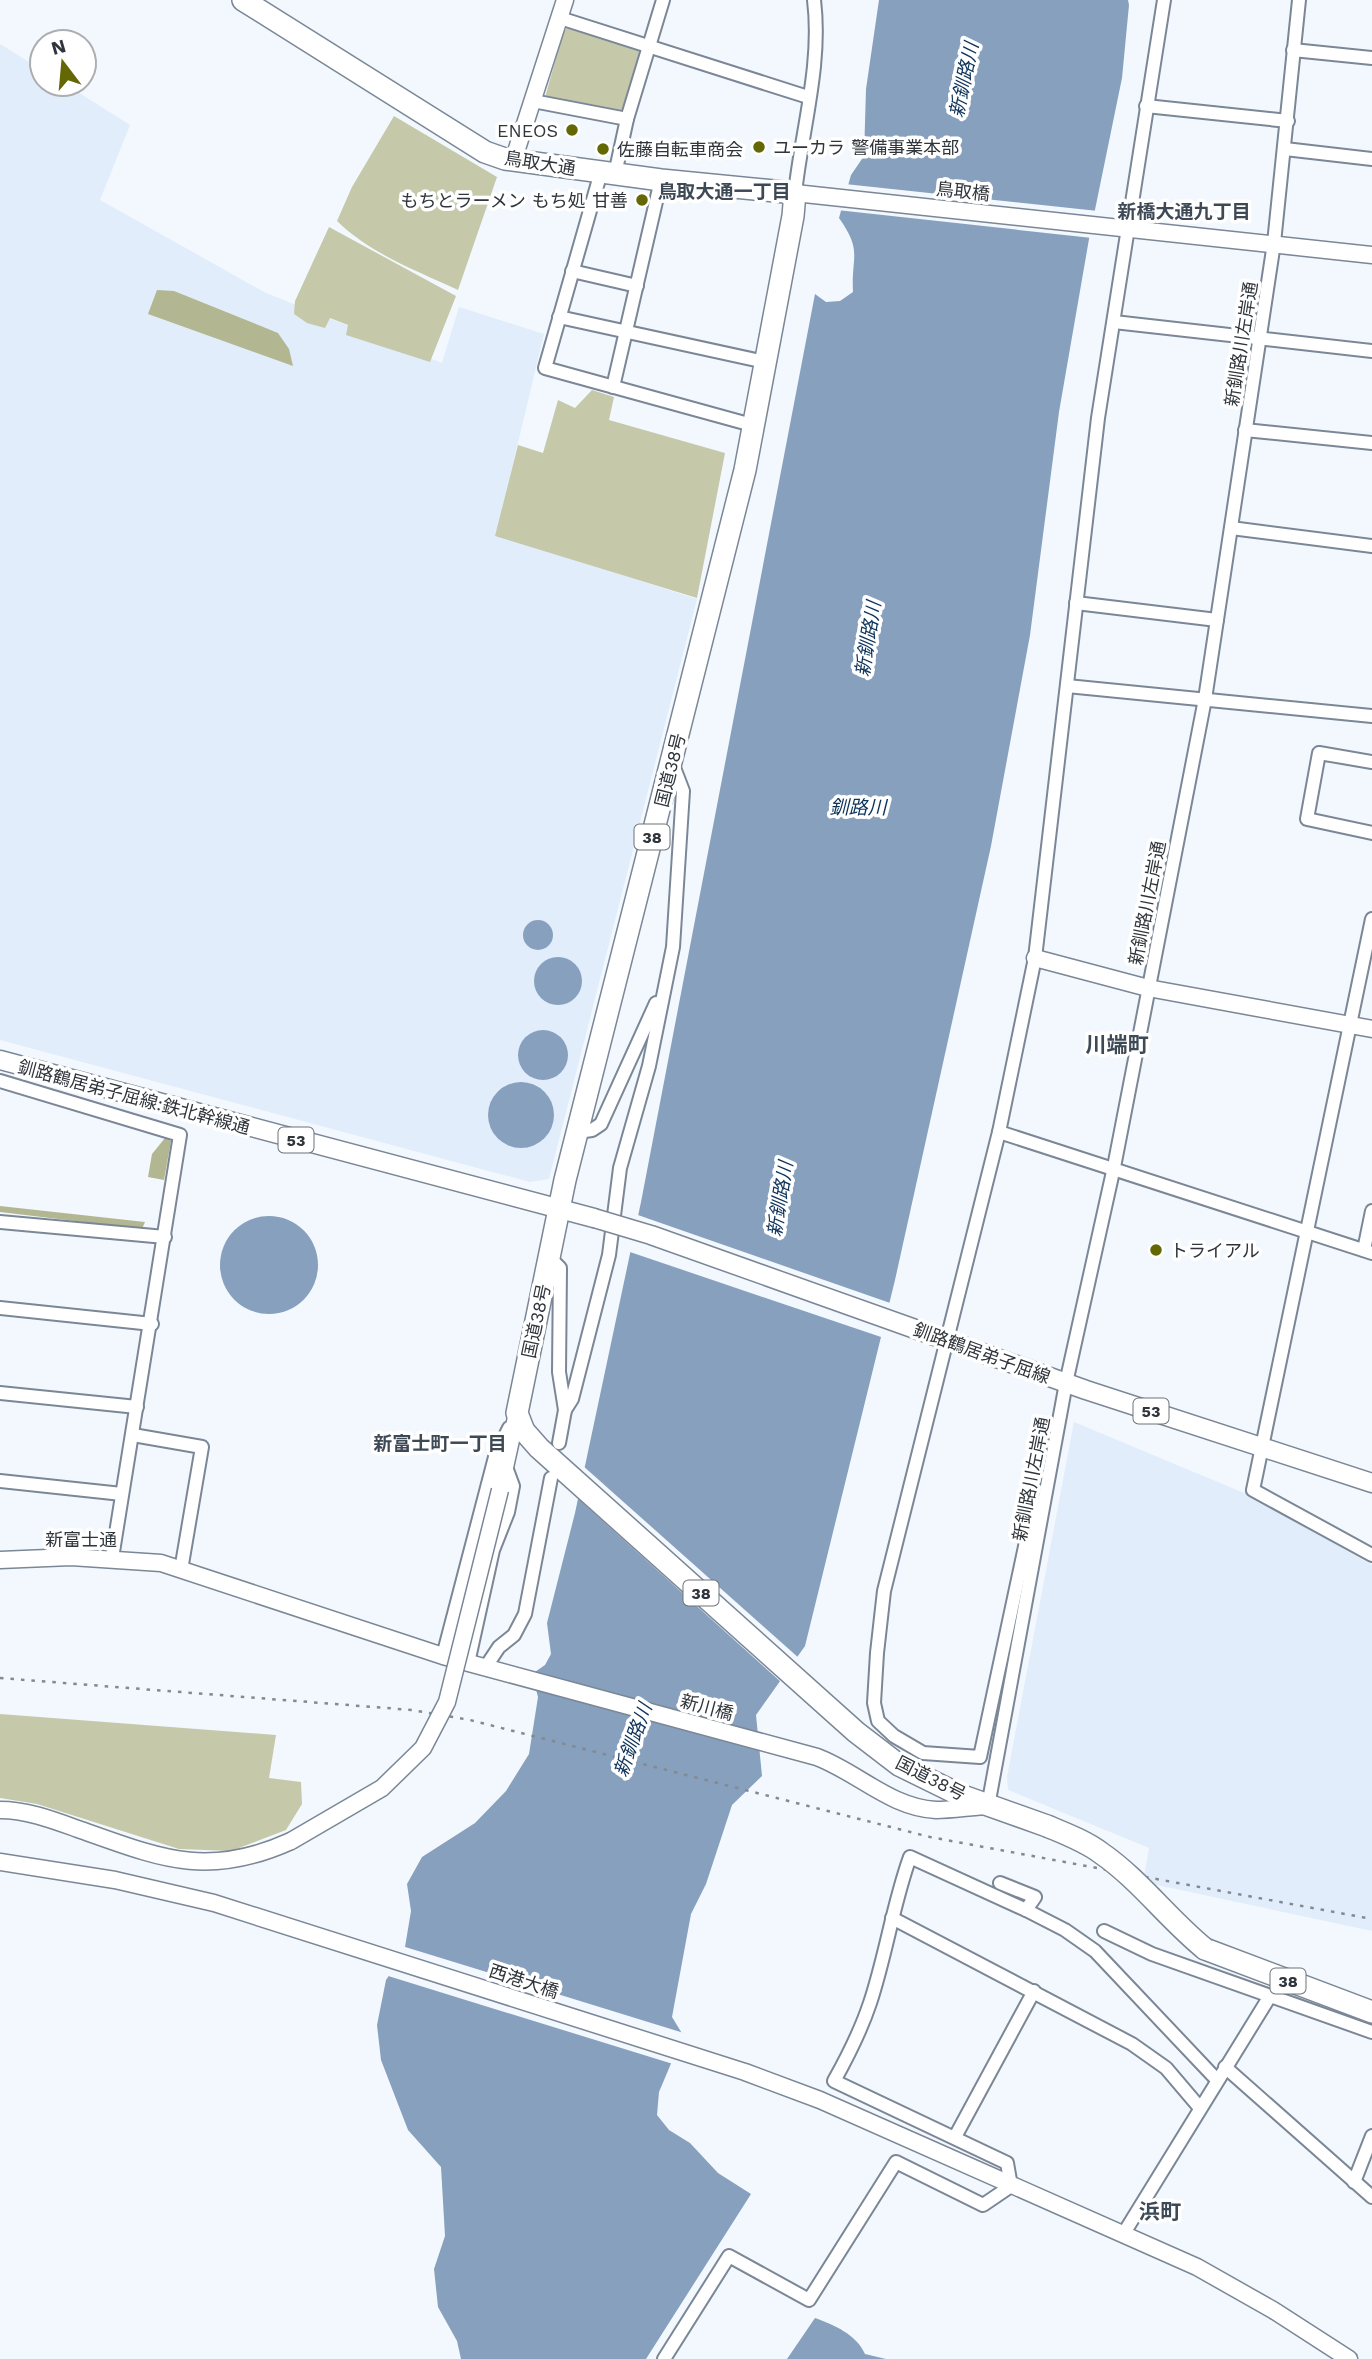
<svg xmlns="http://www.w3.org/2000/svg" width="1372" height="2359" font-family="'Work Sans','Noto Sans JP',sans-serif">
	<style>
		.built { fill: #e1edfa }
		.green { fill: #c5c9aa }
		.forest { fill: #b3b791 }
		.water { fill: #87a0bd }
		.pier { fill: #f2f8fe }
		.lines { fill: none; stroke-linecap: round; stroke-linejoin: round }
		.street-casing { stroke: #7b8796; stroke-width: 16 }
		.secondary-casing { stroke: #7b8796; stroke-width: 19 }
		.primary-casing { stroke: #7b8796; stroke-width: 21 }
		.highway-casing { stroke: #7b8796; stroke-width: 24 }
		.street { stroke: #fff; stroke-width: 12 }
		.secondary { stroke: #fff; stroke-width: 16 }
		.primary { stroke: #fff; stroke-width: 18 }
		.highway { stroke: #fff; stroke-width: 21 }
		.rail { stroke: #83898f; stroke-width: 2.5; stroke-dasharray: 3.5 7; stroke-linecap: butt }
		.secondary-bridge-casing { stroke: #7b8796; stroke-width: 19; stroke-linecap: butt }
		.primary-bridge-casing { stroke: #7b8796; stroke-width: 21; stroke-linecap: butt }
		.highway-bridge-casing { stroke: #7b8796; stroke-width: 24; stroke-linecap: butt }
		.secondary-bridge { stroke: #fff; stroke-width: 16 }
		.primary-bridge { stroke: #fff; stroke-width: 18 }
		.highway-bridge { stroke: #fff; stroke-width: 21 }
		.poi-dot { fill: #636704; stroke: #fff; stroke-width: 2.5 }
		.labels { text-anchor: middle; dominant-baseline: central; stroke-width: 7; stroke-linejoin: round; paint-order: stroke }
		.shield { fill: #fff; stroke: #6d7276; stroke-width: 2 }
		.shield-label { font-size: 16px; font-weight: bold; fill: #2f353b }
		.poi-label { font-size: 18px; fill: #2f353b; stroke: #fff; text-anchor: start }
		.street-label { font-size: 18px; fill: #2f353b; stroke: #fff }
		.water-label { font-size: 19px; font-style: italic; fill: #0c3259; stroke: #fff }
		.neighbourhood-label { font-size: 19px; font-weight: bold; fill: #3e4956; stroke: #fff }
		.quarter-label { font-size: 21px; font-weight: bold; fill: #3e4956; stroke: #fff }
	</style>
	<rect width="100%" height="100%" fill="#f2f8fe"/>
	<g class="built">
		<path d="M0,44l42,26v14h23l65,41 -30,75 166,93 176,70 17,-56 85,27 -48,201 201,64 -148,580 -19,3 -530,-142z"/>
		<path d="M1074,1422l175,73 123,70v366l-229,-49 6,-34 -141,-58 -1,-13z"/>
	</g>
	<g class="green">
		<path d="M570,24l73,26 -20,67 -79,-16 19,-68z"/>
		<path d="M394,116l103,61 -39,113c-43,-20 -87,-36 -121,-69l15,-34z"/>
		<path d="M329,227l127,69 -26,66 -84,-27 2,-10 -18,-7 -5,10 -18,-5 -13,-9 1,-13z"/>
		<path d="M592,390l22,7 -5,23 116,33 -28,145 -202,-62 23,-91 25,8 15,-53 17,8z"/>
		<path d="M0,1714l276,21 -7,43 32,4 1,22 -16,26 -55,21 -52,-2 -142,-45 -37,-6z"/>
	</g>
	<g class="forest">
		<path d="M157,290l17,1 104,42 11,16 4,17 -145,-52z"/>
		<path d="M165,1138l6,3 -7,39 -16,-3 4,-23z"/>
		<path d="M0,1206l145,16 -3,7 -142,-17z"/>
	</g>
	<g class="water">
		<path d="M879,0h249l1,5 -7,73 -33,161 -30,173 -29,223 -39,211 -96,434 -90,366 -49,69 6,61 -30,29 -26,79 -15,30 -19,103 11,18 -24,57 -2,23 12,15 21,13 28,30 33,21 -105,165h-185l-4,-18 -19,-34 -4,-38 11,-33 -4,-69 -33,-37 -27,-70 -4,-35 9,-45 18,-27 7,-42 -4,-27 15,-27 53,-34 31,-32 23,-37 9,-57 -6,-23 13,-9 6,-11 -4,-31 28,-110 66,-311 174,-908 11,8 14,-1 13,-9c-2,-37 10,-40 -14,-74l12,-43 13,-19 2,-67z"/>
		<circle cx="538" cy="935" r="15"/>
		<circle cx="558" cy="981" r="24"/>
		<circle cx="543" cy="1055" r="25"/>
		<circle cx="521" cy="1115" r="33"/>
		<circle cx="269" cy="1265" r="49"/>
		<path d="M815,2318c19,7 41,16 50,36l21,5h-99z"/>
	</g>
	<g class="pier">
		<path d="M845,184l253,27 -6,27 -255,-28z"/>
		<path d="M635,1214l258,90 -9,34 -257,-87z"/>
		<path d="M582,1465l218,194 -18,24 -207,-187z"/>
		<path d="M402,1946l285,88 -1,2 -13,28 -288,-89z"/>
	</g>
	<g class="lines">
		<defs>
			<g id="street">
				<path d="M560,18l248,79"/>
				<path d="M1293,50l79,8"/>
				<path d="M533,101l94,18"/>
				<path d="M1146,106l142,15"/>
				<path d="M1285,149l87,10"/>
				<path d="M601,172l-56,196 207,57"/>
				<path d="M615,174l12,-55 36,-119"/>
				<path d="M795,193c7,-64 27,-129 19,-193"/>
				<path d="M572,271l65,15"/>
				<path d="M559,317l206,45"/>
				<path d="M1114,322l258,29"/>
				<path d="M613,387l48,-207"/>
				<path d="M1245,430l127,13"/>
				<path d="M1231,528l141,18"/>
				<path d="M1076,603l141,17"/>
				<path d="M1067,686l305,30"/>
				<path d="M1372,762l-53,-9 -12,66 65,14"/>
				<path d="M1372,919l-119,571 119,65"/>
				<path d="M0,1081l180,54 -68,423"/>
				<path d="M577,1132l15,-2 9,-6 55,-121"/>
				<path d="M999,1132l373,121"/>
				<path d="M0,1222l165,15"/>
				<path d="M1364,1250l8,-39"/>
				<path d="M549,1257l11,11 -1,104 6,38 -6,33"/>
				<path d="M0,1308l152,16"/>
				<path d="M0,1393l137,14"/>
				<path d="M565,1410l7,-11 37,-144 11,-87 29,-102 24,-119 10,-156 -10,-26"/>
				<path d="M133,1435l69,12 -21,123"/>
				<path d="M0,1481l122,13"/>
				<path d="M1044,1500l-11,9 -53,248 -57,-4 -29,-17 -16,-15 -4,-18 3,-50 7,-62 115,-459 36,-174 63,-540 66,-418"/>
				<path d="M443,1656l52,-199 14,-29"/>
				<path d="M468,1663l25,-113 15,-38 5,-26 -7,-19"/>
				<path d="M485,1668l14,-21 15,-12 11,-21 26,-136"/>
				<path d="M988,1806l78,-423 48,-216 91,-468 69,-456 25,-243"/>
				<path d="M1000,1883l35,14 -9,13 39,20 30,21 122,129"/>
				<path d="M892,1918l240,126 34,24 34,40"/>
				<path d="M1104,1931l48,23 220,78"/>
				<path d="M1225,2067l147,130"/>
				<path d="M955,2137l79,-146"/>
				<path d="M1354,2182l18,-46"/>
				<path d="M1124,2233l146,-237"/>
				<path d="M664,2359l65,-103 80,44 87,-138 87,43 28,-19 -4,-23 -173,-82c14,-25 27,-51 36,-78 16,-48 23,-99 40,-146l116,53"/>
			</g>
			<g id="secondary">
				<path d="M513,161l52,-161"/>
				<path d="M795,193l577,62"/>
				<path d="M1035,958l113,30 224,41"/>
				<path d="M500,1490l17,-77"/>
				<path d="M0,1560l71,-3 90,6 282,93 374,101c40,15 74,51 119,53 16,0 33,-3 50,-4"/>
				<path d="M0,1810c27,0 53,10 78,19 82,29 129,50 213,12"/>
				<path d="M0,1862l115,18 99,23 531,169 75,28 377,167 76,43 76,49"/>
			</g>
			<g id="primary">
				<path d="M0,1060l594,158"/>
				<path d="M932,1335l154,55 286,93"/>
			</g>
			<g id="highway">
				<path d="M243,0l242,152 20,7 156,21 134,13 -2,23 -48,254 -180,710 -48,233 7,18 15,17 317,284 43,33 61,30 87,31"/>
				<path d="M1205,1949l167,63"/>
			</g>
		</defs>
		<use href="#street" class="street-casing"/>
		<use href="#secondary" class="secondary-casing"/>
		<use href="#primary" class="primary-casing"/>
		<use href="#highway" class="highway-casing"/>
		<use href="#street" class="street"/>
		<use href="#secondary" class="secondary"/>
		<use href="#primary" class="primary"/>
		<use href="#highway" class="highway"/>
		<path class="rail" d="M0,1678l412,32 58,10 460,117 442,82"/>
		<defs>
			<path id="secondary-bridge" d="M291,1841l91,-53 41,-40 24,-46 53,-212"/>
			<path id="primary-bridge" d="M594,1218l57,17 281,100"/>
			<path id="highway-bridge" d="M1047,1826c19,8 38,15 54,27 39,27 67,66 104,96"/>
		</defs>
		<use href="#secondary-bridge" class="secondary-bridge-casing"/>
		<use href="#primary-bridge" class="primary-bridge-casing"/>
		<use href="#highway-bridge" class="highway-bridge-casing"/>
		<use href="#secondary-bridge" class="secondary-bridge"/>
		<use href="#primary-bridge" class="primary-bridge"/>
		<use href="#highway-bridge" class="highway-bridge"/>
	</g>
	<g class="poi-dot">
		<circle cx="572" cy="130" r="7"/>
		<circle cx="759" cy="147" r="7"/>
		<circle cx="603" cy="149" r="7"/>
		<circle cx="642" cy="200" r="7"/>
		<circle cx="1156" cy="1250" r="7"/>
	</g>
	<g class="labels">
		<g class="shield">
			<rect x="634.5" y="824.5" width="35" height="25" rx="5"/>
			<rect x="278.5" y="1127.5" width="35" height="25" rx="5"/>
			<rect x="1133.5" y="1398.5" width="35" height="25" rx="5"/>
			<rect x="683.5" y="1580.5" width="35" height="25" rx="5"/>
			<rect x="1270.5" y="1968.5" width="35" height="25" rx="5"/>
		</g>
		<g class="shield-label">
			<text x="652" y="837">38</text>
			<text x="296" y="1140">53</text>
			<text x="1151" y="1411">53</text>
			<text x="701" y="1593">38</text>
			<text x="1288" y="1981">38</text>
		</g>
		<g class="poi-label">
			<text x="558" y="130" text-anchor="end">ENEOS</text>
			<text x="773" y="147">ユーカラ 警備事業本部</text>
			<text x="617" y="149">佐藤自転車商会</text>
			<text x="628" y="200" text-anchor="end">もちとラーメン もち処 甘善</text>
			<text x="1170" y="1250">トライアル</text>
		</g>
		<g class="street-label">
			<text transform="translate(540 163) rotate(9)">鳥取大通</text>
			<text transform="translate(963 191) rotate(6)">鳥取橋</text>
			<text transform="translate(1241 344) rotate(-81)">新釧路川左岸通</text>
			<text transform="translate(670 770) rotate(-76)">国道38号</text>
			<text transform="translate(1147 903) rotate(-79)">新釧路川左岸通</text>
			<text transform="translate(134 1097) rotate(15)">釧路鶴居弟子屈線:鉄北幹線通</text>
			<text transform="translate(536 1321) rotate(-78)">国道38号</text>
			<text transform="translate(982 1353) rotate(20)">釧路鶴居弟子屈線</text>
			<text transform="translate(1031 1479) rotate(-79)">新釧路川左岸通</text>
			<text x="81" y="1539">新富士通</text>
			<text transform="translate(707 1707) rotate(15)">新川橋</text>
			<text transform="translate(931 1778) rotate(27)">国道38号</text>
			<text transform="translate(524 1981) rotate(18)">西港大橋</text>
		</g>
		<g class="water-label">
			<text transform="translate(964 80) rotate(-78)">新釧路川</text>
			<text transform="translate(868 639) rotate(-81)">新釧路川</text>
			<text x="858" y="807">釧路川</text>
			<text transform="translate(780 1199) rotate(-81)">新釧路川</text>
			<text transform="translate(633 1740) rotate(-70)">新釧路川</text>
		</g>
		<g class="neighbourhood-label">
			<text x="724" y="191">鳥取大通一丁目</text>
			<text x="1184" y="211">新橋大通九丁目</text>
			<text x="440" y="1443">新富士町一丁目</text>
		</g>
		<g class="quarter-label">
			<text x="1117" y="1044">川端町</text>
			<text x="1160" y="2211">浜町</text>
		</g>
	</g>
	<g transform="translate(63 63) rotate(344)"><circle r="33" fill="#ffffff" stroke="#acaeb1" stroke-width="2"/>
	<path d="M0-5L12 26L0 18L-12 26Z" fill="#636704"/>
	<text y="-10" font-size="19" font-weight="bold" text-anchor="middle" fill="#2f353b">N</text>
	</g>
</svg>
